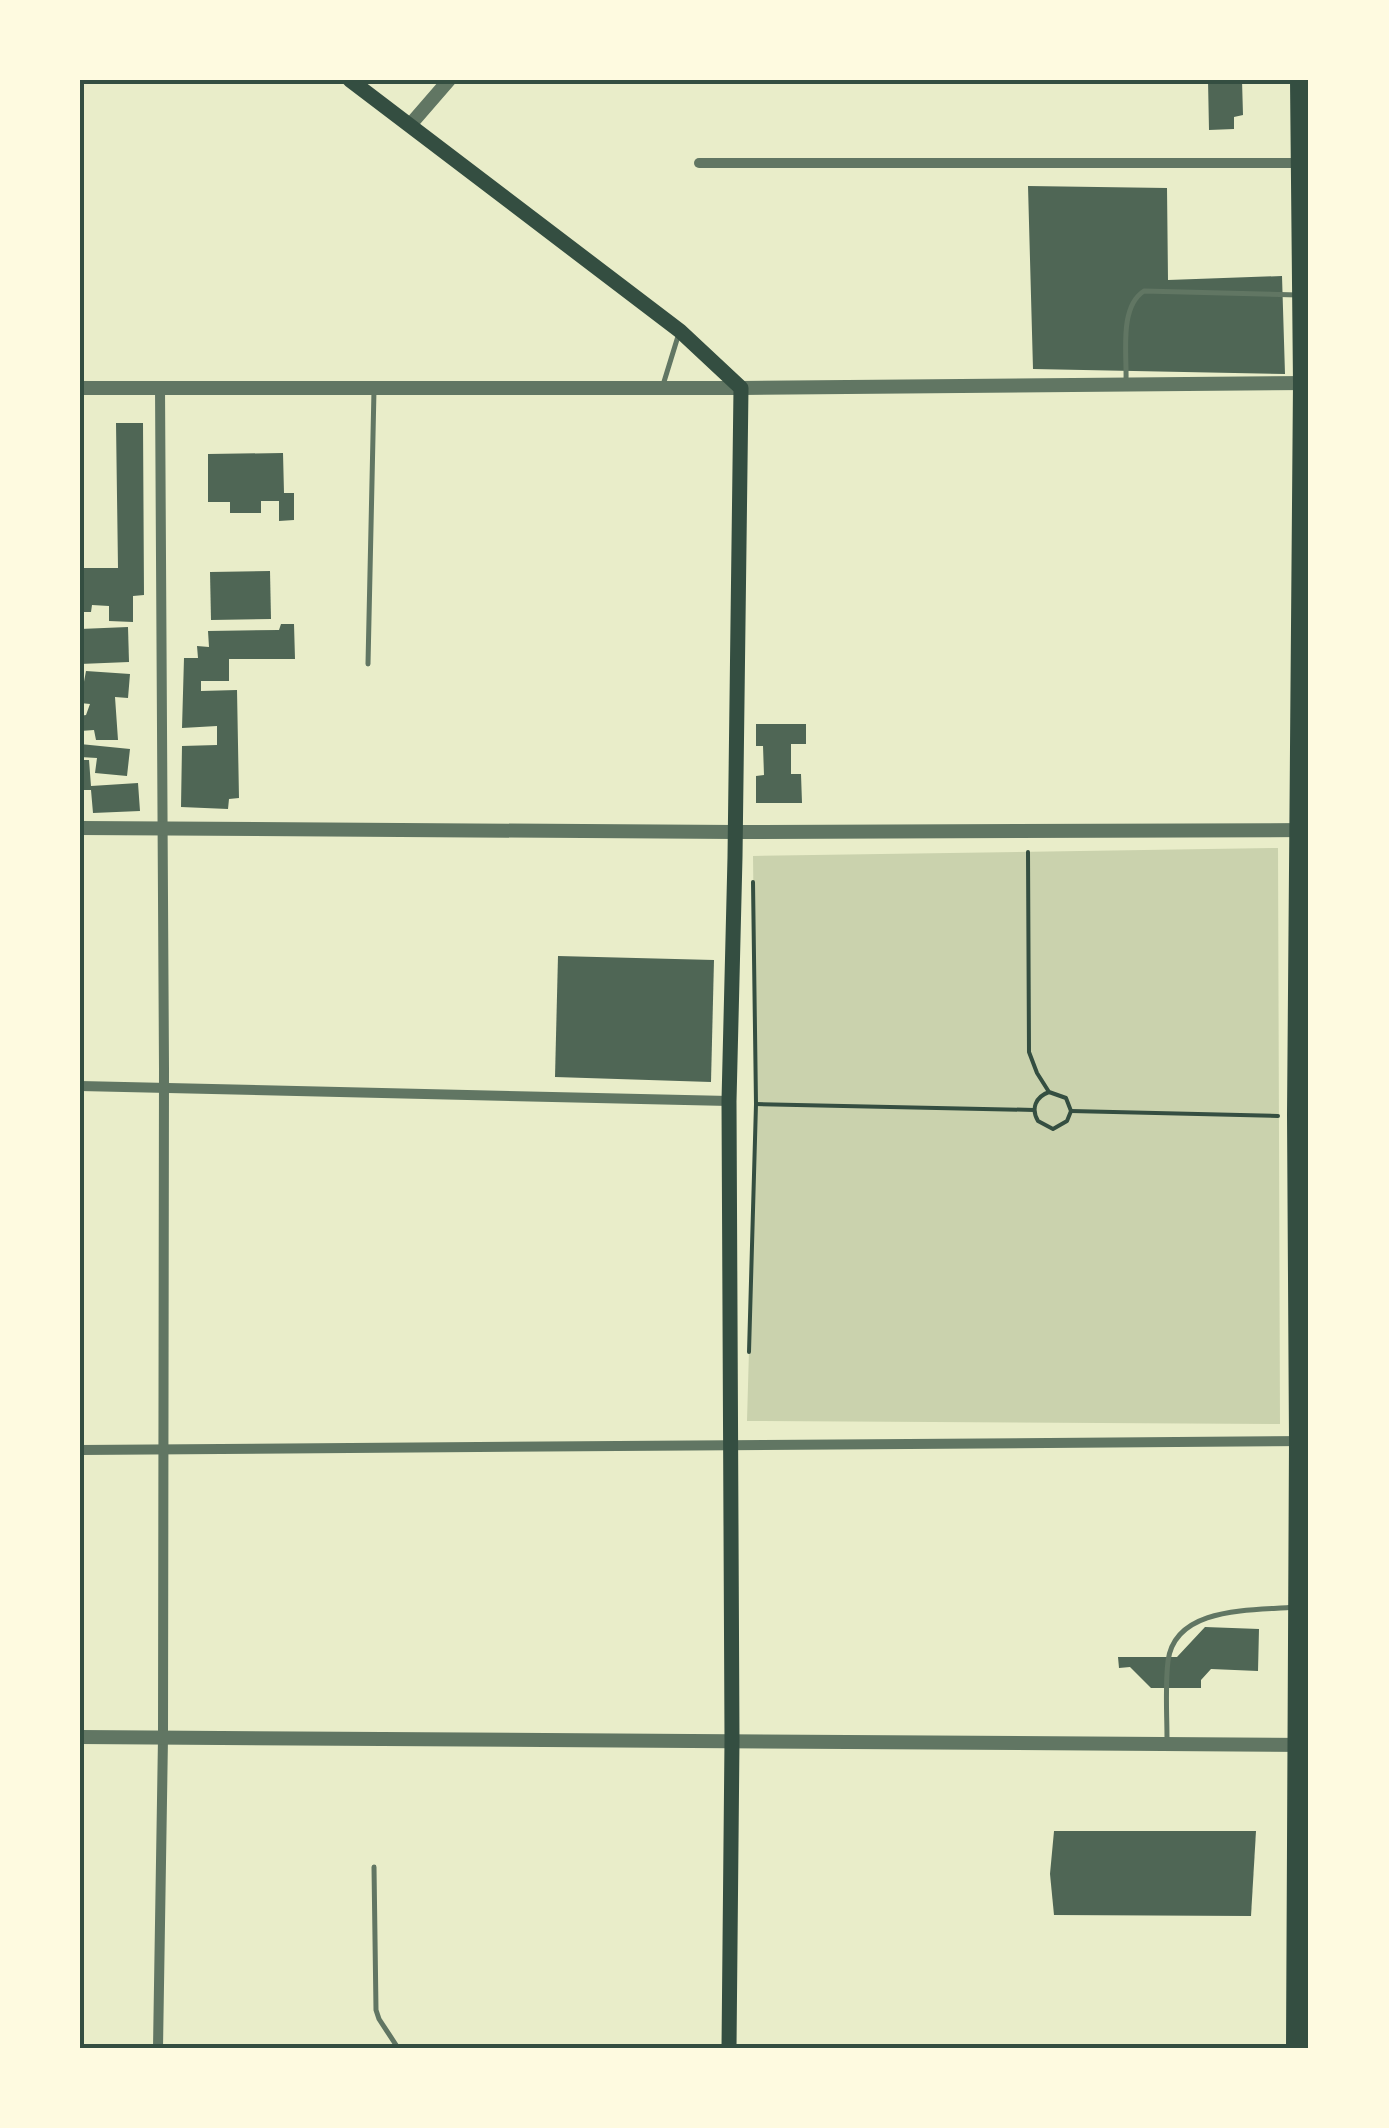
<svg xmlns="http://www.w3.org/2000/svg" width="1389" height="2128" font-family="'Fira Sans Condensed',sans-serif">
	<style>
		.green { fill: #cad2ad }
		.building { fill: #4f6655 }
		.lines { fill: none; stroke-linecap: round; stroke-linejoin: round }
		.path { stroke: #344e41; stroke-width: 4 }
		.service { stroke: #617663; stroke-width: 5 }
		.minor { stroke: #617663; stroke-width: 10 }
		.tertiary { stroke: #617663; stroke-width: 14 }
		.secondary { stroke: #344e41; stroke-width: 15 }
		.primary { stroke: #344e41; stroke-width: 18 }
		.neatline { fill: none; stroke: #344e41; stroke-width: 4 }
	</style>
	<rect width="100%" height="100%" fill="#e9edc9"/>
	<path class="green" d="M1278,848l2,576 -533,-3 9,-317 -3,-248z"/>
	<g class="building">
		<path d="M1208,80h34l1,35 -9,2v12l-25,1z"/>
		<path d="M1028,186l139,2 1,92 114,-4 3,98 -252,-5z"/>
		<path d="M116,423h27l1,172 -11,1v26l-24,-1v-15l-17,-1 -1,7h-11v-44h38z"/>
		<path d="M283,453l1,40h10v27l-15,1v-20h-18v12h-31v-11h-22v-48z"/>
		<path d="M270,571l1,48 -60,1 -1,-48z"/>
		<path d="M281,624h13l1,35h-66v22h-28v10l36,-1 2,108 -10,1 -1,10 -47,-2 1,-61 35,-1v-19l-35,2 2,-70h14l-1,-12 12,1 -1,-16 71,-1z"/>
		<path d="M128,627l1,35 -49,2v-35z"/>
		<path d="M86,671l44,3 -2,24 -13,-1 3,43h-22l-2,-10 -14,1v-15l6,-1 4,-11 -10,-1z"/>
		<path d="M756,724h50v20h-15v30h10l1,29h-46v-27l8,-1 -1,-29h-7z"/>
		<path d="M80,744l50,5 -3,27 -32,-3 2,-15 -17,-1z"/>
		<path d="M80,760h9l2,26 47,-3 2,28 -47,2 -2,-23h-11z"/>
		<path d="M558,956l156,4 -3,122 -156,-5z"/>
		<path d="M1205,1627l54,2 -1,42 -47,-2 -10,11v8h-50l-21,-21 -11,1 -1,-11h59z"/>
		<path d="M1054,1831h202l-5,85 -197,-1 -4,-41z"/>
	</g>
	<g class="lines">
		<g class="path">
			<path d="M1028,852l1,200 8,21 12,19 17,6 5,13 -4,10 -14,8 -15,-8c-7,-12 -3,-24 11,-29"/>
			<path d="M756,1104l278,6"/>
			<path d="M1071,1111l207,5"/>
			<path d="M749,1352l7,-248 -3,-222"/>
		</g>
		<g class="service">
			<path d="M1126,380c1,-26 -7,-73 18,-89l154,4"/>
			<path d="M663,385l16,-52"/>
			<path d="M368,664l6,-274"/>
			<path d="M1167,1740c0,-26 -2,-54 1,-79 7,-56 86,-50 127,-54"/>
			<path d="M374,1867l2,143 3,9 19,29"/>
		</g>
		<g class="minor">
			<path d="M699,163h610"/>
			<path d="M80,1086l649,15"/>
			<path d="M80,1450l1229,-9"/>
			<path d="M158,2048l5,-310 1,-670 -4,-681"/>
		</g>
		<g class="tertiary">
			<path d="M410,125l39,-45"/>
			<path d="M80,388h661l568,-5"/>
			<path d="M80,828l655,4 574,-2"/>
			<path d="M80,1737l1229,8"/>
		</g>
		<path class="secondary" d="M350,80l330,251 61,57 -6,469 -6,244 3,639 -3,308"/>
		<path class="primary" d="M1295,2048l3,-607 -2,-326 6,-732 -3,-303"/>
	</g>
	<rect width="1389" height="2128" fill="none" stroke="#fefae0" stroke-width="165"/>
	<rect x="82" y="82" width="1224" height="1964" class="neatline"/>
</svg>
